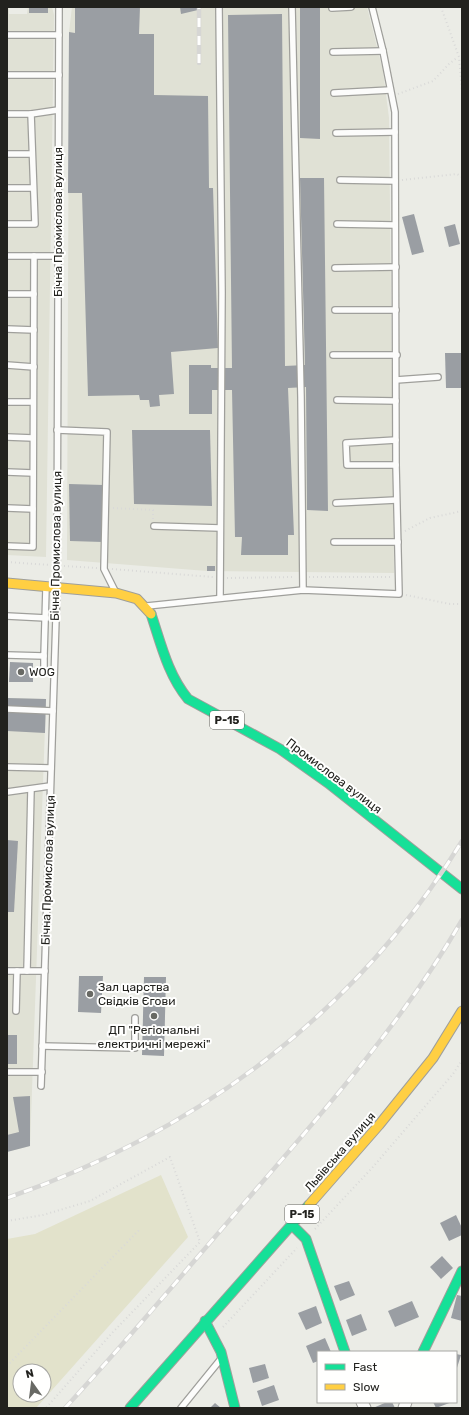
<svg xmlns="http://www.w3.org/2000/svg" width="469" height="1415" font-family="Rubik,sans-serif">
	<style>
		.built { fill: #e0e1d5 }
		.green { fill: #e2e2cb; fill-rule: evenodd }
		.building { fill: #9a9ea3 }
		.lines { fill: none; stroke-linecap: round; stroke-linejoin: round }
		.lane-casing { stroke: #9f9f9b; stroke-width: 8 }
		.street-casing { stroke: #9f9f9b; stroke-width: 13 }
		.fast-casing { stroke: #9f9f9b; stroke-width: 11 }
		.slow-casing { stroke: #9f9f9b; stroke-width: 11 }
		.path { stroke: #d9d9d8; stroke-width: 2; stroke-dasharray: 1 3; stroke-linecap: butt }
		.lane { stroke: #fcfcfb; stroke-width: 5.5 }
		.street { stroke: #fcfcfb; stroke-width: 11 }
		.fast { stroke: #16e098; stroke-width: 9 }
		.slow { stroke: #ffcf43; stroke-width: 9 }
		.rail-casing { stroke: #d6d6d4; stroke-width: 4.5 }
		.rail { stroke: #fffffe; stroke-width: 3; stroke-dasharray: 9; stroke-linecap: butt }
		.poi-dot { fill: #686964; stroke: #fffffe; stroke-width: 1.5 }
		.labels { text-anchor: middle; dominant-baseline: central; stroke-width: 4; stroke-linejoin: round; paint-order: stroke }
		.shield { fill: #fffffe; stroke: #646461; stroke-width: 1 }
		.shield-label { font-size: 11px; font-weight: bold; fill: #22221e }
		.street-label { font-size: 12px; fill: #22221e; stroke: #fffffe }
		.poi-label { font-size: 12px; fill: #22221e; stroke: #fffffe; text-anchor: start }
	</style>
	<rect width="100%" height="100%" fill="#ebece6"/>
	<g class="built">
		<path d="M7,7h2v7h18l1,-7h24l2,8 -8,542 -39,-2z"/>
		<path d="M72,7h295l16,64 6,47 5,455 -187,-2 -140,-11 2,-528z"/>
		<path d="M7,698l39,1 -16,447 -23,6z"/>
	</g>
	<path class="green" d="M161,1175l27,62 -152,171h-29v-169l28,-5zM20,1371h24v24h-24z"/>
	<g class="building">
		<rect x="29" y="7" width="19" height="6"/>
		<path d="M75,7h65l-1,27h15v61l54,1 1,92h4l5,160 -47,4 3,42 -15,1 1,11 -10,1 -1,-7h-9l-1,-5 -51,1 -6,-203h-14l1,-161 6,1z"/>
		<path d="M180,7h18v3l-17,4z"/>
		<path d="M300,7h20v132l-20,-1z"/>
		<path d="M282,14l3,352 20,-1 -5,-187h24l4,333 -21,-1 -1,-123 -18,1 6,147h-6v20h-47l1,-18h-7l-3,-147h-20v24h-23v-49h22v3h21l-4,-353z"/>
		<path d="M414,214l10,38 -12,3 -10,-38z"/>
		<path d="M455,224l5,20 -11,3 -5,-20z"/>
		<path d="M445,353h17v35h-16z"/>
		<path d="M132,430h78l2,76 -78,-2z"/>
		<path d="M69,484l35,1 -1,57 -33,-1z"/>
		<rect x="207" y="566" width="8" height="5"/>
		<path d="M10,662l23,1v19h-24z"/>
		<path d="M7,698l39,1 -1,34 -38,-2z"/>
		<path d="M7,840l11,1 -4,71h-7z"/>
		<path d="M79,976h24l-2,37 -23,-1z"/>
		<path d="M144,977h22l-2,79 -22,-1z"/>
		<rect x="7" y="1035" width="10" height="29"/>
		<path d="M30,1096v50l-23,6v-17l12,-3 -6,-35z"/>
		<path d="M456,1215l6,13v7l-13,6 -9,-18z"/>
		<path d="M442,1256l11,12 -12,11 -11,-12z"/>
		<path d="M349,1281l6,14 -15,6 -6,-15z"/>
		<path d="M457,1295l5,1v25l-11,-3z"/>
		<path d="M412,1301l7,16 -24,10 -7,-16z"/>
		<path d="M316,1306l6,17 -16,7 -8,-17z"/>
		<path d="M361,1314l6,16 -15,6 -6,-16z"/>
		<path d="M325,1338l6,14h-13v9l-5,2 -7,-17z"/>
		<path d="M456,1354l5,1 -5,16z"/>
		<path d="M265,1364l4,14 -16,5 -4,-15z"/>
		<path d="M274,1385l5,15 -17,6 -5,-15z"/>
		<path d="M387,1402h5l3,6h-22z"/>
		<path d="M433,1402h19l-16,6z"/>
		<path d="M215,1403l6,5h-11z"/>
	</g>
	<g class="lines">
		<defs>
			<g id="lane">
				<path d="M219,7l3,285 -2,306"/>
				<path d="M292,7l9,390 2,193"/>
				<path d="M332,8l19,-1"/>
				<path d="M7,35h52"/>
				<path d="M333,52l50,-1"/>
				<path d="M7,75h52"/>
				<path d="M334,93l56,-3"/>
				<path d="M7,114h24l27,-4"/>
				<path d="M336,133l59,-1"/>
				<path d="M7,154h25"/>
				<path d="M340,180l55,1"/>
				<path d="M7,188h26"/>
				<path d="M7,224h28l-4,-110"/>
				<path d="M337,224l58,1"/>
				<path d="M7,256h51"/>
				<path d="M335,268l61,-1"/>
				<path d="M7,294h27"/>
				<path d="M335,310h61"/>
				<path d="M7,329l27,1"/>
				<path d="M333,355h64"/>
				<path d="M7,365l27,2"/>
				<path d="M396,380l42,-3"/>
				<path d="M337,400l59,1"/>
				<path d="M7,402h26"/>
				<path d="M57,430l50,2 -3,137 11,22"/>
				<path d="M7,437l26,1"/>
				<path d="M396,465h-49l-1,-22 50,-3"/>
				<path d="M7,472l26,1"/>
				<path d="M336,503l60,-3"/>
				<path d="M7,508l26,1"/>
				<path d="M154,526l66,2"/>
				<path d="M334,542h64"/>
				<path d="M7,546l26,1 1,-291"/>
				<path d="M147,606l156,-16 96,4 -3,-129 -1,-353 -12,-61 -11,-44"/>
				<path d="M7,616l39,2"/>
				<path d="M7,655l37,1 2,-68"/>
				<path d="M44,667v-11"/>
				<path d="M7,709l46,2"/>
				<path d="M7,767l44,1"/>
				<path d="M7,792l43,-6"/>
				<path d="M7,971h38"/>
				<path d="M27,971l4,-182"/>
				<path d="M16,1011l1,-40"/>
				<path d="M42,1046l93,2v-30"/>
				<path d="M7,1072h35"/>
				<path d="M41,1086l16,-499 2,-580"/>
				<path d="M181,1408l39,-48"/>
			</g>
			<g id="street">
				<path d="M362,1402l3,6"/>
				<path d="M404,1408l2,-6"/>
			</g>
			<g id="fast">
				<path d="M151,614c10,30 17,61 37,85l92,50 48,34 134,106"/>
				<path d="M292,1225l14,14 39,113"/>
				<path d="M205,1321l16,31 14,56"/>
				<path d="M423,1352l39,-81"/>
				<path d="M130,1408l179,-203"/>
			</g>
			<g id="slow">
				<path d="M7,583l109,10 21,6 14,15"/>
				<path d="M309,1205l70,-80 54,-67 29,-47"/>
			</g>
		</defs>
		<use href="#lane" class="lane-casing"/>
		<use href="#street" class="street-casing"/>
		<use href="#fast" class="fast-casing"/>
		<use href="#slow" class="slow-casing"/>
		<g class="path">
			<path d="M441,7l18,50 3,34"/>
			<path d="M398,94l35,-13 16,-17 9,-7"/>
			<path d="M402,180l55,-6 5,3"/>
			<path d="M113,508l40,2v9"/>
			<path d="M405,531l25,-13 32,-7"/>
			<path d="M7,562l43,3"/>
			<path d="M64,566l33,2"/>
			<path d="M112,569l101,8"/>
			<path d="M309,577h82"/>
			<path d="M227,578l68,-1"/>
			<path d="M406,595l44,9h12"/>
			<path d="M7,1221l36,-6 47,-14 80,-44 30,85 -88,91 -66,75"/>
			<path d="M315,1229l57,-61 81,-94 9,-14"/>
			<path d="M223,1327l74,-79"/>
			<path d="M7,1366l133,-137"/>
		</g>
		<use href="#lane" class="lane"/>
		<use href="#street" class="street"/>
		<use href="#fast" class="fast"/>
		<use href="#slow" class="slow"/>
		<defs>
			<g id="rail">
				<path d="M199,63v-56"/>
				<path d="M7,1198c190,-66 349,-184 455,-357"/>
				<path d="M65,1408c62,-67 121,-138 181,-207 78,-90 157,-179 216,-281"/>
			</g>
		</defs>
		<use href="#rail" class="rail-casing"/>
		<use href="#rail" class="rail"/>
	</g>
	<g class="poi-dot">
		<circle cx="21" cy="672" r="4"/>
		<circle cx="90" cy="994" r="4"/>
		<circle cx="154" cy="1016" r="4"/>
	</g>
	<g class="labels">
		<g class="shield">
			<rect x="210" y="711" width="34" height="18" rx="3"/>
			<rect x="285" y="1205" width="34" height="18" rx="3"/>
		</g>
		<g class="shield-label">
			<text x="227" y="720">Р-15</text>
			<text x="302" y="1214">Р-15</text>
		</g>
		<g class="street-label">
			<text transform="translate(58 222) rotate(-90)">Бічна Промислова вулиця</text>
			<text transform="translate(56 546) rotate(-89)">Бічна Промислова вулиця</text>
			<text transform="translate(334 776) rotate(37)">Промислова вулиця</text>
			<text transform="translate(48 870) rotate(-88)">Бічна Промислова вулиця</text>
			<text transform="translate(340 1152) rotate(-49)">Львівська вулиця</text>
		</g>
		<g class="poi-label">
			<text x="29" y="672">WOG</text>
			<text x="98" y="987">Зал царства<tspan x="98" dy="14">Свідків Єгови</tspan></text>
			<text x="154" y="1030" text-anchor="middle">ДП "Регіональні<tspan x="154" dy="14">електричні мережі"</tspan></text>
		</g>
	</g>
	<rect width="469" height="1415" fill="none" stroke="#22221e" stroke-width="16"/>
	<rect x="317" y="1351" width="140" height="52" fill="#fffffe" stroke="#a7a7a4"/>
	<rect x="325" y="1364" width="20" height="6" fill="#16e098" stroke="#a7a7a4"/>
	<text x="353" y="1371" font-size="12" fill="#22221e">Fast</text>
	<rect x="325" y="1384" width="20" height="6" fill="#ffcf43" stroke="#a7a7a4"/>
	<text x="353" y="1391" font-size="12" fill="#22221e">Slow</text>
	<g transform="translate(32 1383) rotate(346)"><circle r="19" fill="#fffffe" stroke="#a7a7a4"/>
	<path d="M0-3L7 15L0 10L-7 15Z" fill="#686964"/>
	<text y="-6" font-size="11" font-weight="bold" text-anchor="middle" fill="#22221e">N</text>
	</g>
</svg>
